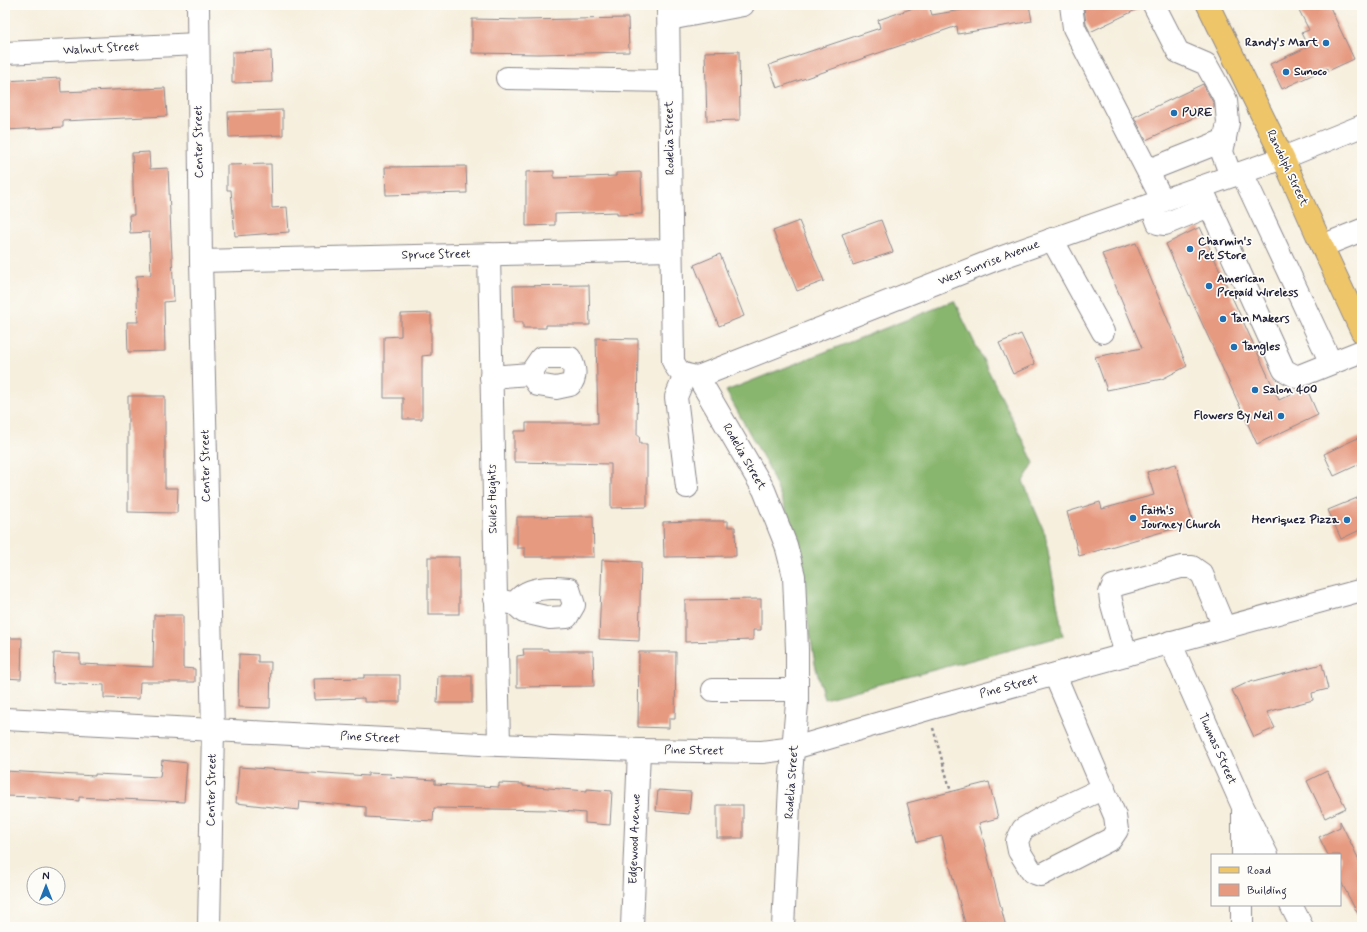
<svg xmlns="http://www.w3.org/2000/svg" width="1367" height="932" font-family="Mynerve,sans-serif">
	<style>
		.forest { fill: #89b66e; stroke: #566c54 }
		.building { fill: #e69a80 }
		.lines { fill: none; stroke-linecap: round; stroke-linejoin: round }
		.minor-casing { stroke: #8c888c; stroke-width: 24 }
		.major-casing { stroke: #8c888c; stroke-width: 24 }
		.path { stroke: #8c888c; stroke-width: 2.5; stroke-dasharray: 3 3; stroke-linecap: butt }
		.minor { stroke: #fff; stroke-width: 22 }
		.major { stroke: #eec569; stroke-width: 22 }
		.poi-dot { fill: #1f6fb2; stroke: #fdfcf7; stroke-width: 1.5 }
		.labels { text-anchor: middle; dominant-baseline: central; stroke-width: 3.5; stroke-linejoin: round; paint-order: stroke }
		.poi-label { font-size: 12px; font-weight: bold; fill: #22223b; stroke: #fdfcf7; text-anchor: start }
		.street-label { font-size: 12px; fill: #22223b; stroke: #fdfcf7 }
	</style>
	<rect width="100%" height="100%" fill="#fdfcf7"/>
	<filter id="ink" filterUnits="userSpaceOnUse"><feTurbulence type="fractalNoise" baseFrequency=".025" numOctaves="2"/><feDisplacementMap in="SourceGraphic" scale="8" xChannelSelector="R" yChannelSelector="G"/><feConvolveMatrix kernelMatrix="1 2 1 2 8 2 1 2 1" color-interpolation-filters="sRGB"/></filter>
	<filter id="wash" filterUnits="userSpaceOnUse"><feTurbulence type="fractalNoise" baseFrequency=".012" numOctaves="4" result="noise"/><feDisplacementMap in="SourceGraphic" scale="16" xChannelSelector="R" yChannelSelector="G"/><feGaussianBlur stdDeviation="0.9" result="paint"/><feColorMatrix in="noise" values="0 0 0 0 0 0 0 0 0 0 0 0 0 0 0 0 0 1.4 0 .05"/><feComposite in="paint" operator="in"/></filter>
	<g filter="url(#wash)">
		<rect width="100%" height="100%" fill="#f6efde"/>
		<path class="forest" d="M954,301l80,162 -11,18 22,53 18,102 -239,63 -9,-35 -23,-139 -24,-59 -42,-75z"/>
		<g id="blocks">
			<g class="building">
				<path d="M922,5h7l3,10 41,-7v-3h56l3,16 -74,13 -1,-8 -180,62 -8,-23 111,-37 -2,-8z"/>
				<path d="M1090,5h52v2l-52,25 -4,-8 -2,-16z"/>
				<path d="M1309,5h20l25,54 -26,12 -1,-3 -45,21 -12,-25 38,-17 -7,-14 8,-3 -10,-20z"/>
				<path d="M628,18l1,34 -90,2 -67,-1v-34l51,1z"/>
				<path d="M271,51l1,31 -40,1v-31z"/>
				<path d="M739,51l1,69 -33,1 -2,-69z"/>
				<path d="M60,78l1,14 104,-4 2,28 -104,5v6l-58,3v-49z"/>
				<path d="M1203,84l11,20v4l-68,32 -12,-23z"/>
				<path d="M283,110v25l-54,2 -1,-25z"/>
				<path d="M149,152l1,17 18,-1 6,133 -10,1 1,49 -37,1 -1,-30h11l-2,-46 15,-1 -2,-43 -19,1 -1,-18h5l-2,-62z"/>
				<path d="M271,164l1,44 15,-1 2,25 -54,4 -4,-46h-4v-25z"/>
				<path d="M466,166l1,27 -81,2 -1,-28z"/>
				<path d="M554,171v7l62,-2v-3l25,-1 1,42 -25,1v-3l-62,2v11l-29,1v-54z"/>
				<path d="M881,220l12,32 -40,13 -11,-31z"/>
				<path d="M799,221l25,60 -27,10 -24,-60z"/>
				<path d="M1200,227l79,173 27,-13 12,28 -61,29 -91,-200z"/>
				<path d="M1136,243l51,123 -25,13 -55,11 -12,-33 47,-9 -40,-94z"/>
				<path d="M720,254l24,62 -25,10 -25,-61z"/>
				<path d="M589,285l1,40h-44v3h-23v-6h-9l-1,-36z"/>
				<path d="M431,313v42l-9,1v63h-19v-21h-19v-61l17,-1v-22z"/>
				<path d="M1021,334l14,30 -22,10 -14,-31z"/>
				<path d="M596,338l42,1 -1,96h2l1,9h7v63l-36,1v-44l-97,-2v-31h12v-8h72z"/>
				<path d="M128,396h37v92h13l-1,25 -49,-1z"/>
				<path d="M1362,436v27l-28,13 -10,-22z"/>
				<path d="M1176,464l17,59 -114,33 -12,-44 33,-10 2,7 52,-14 -7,-23z"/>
				<path d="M1362,496v33l-21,10 -13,-29z"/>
				<path d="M593,516l1,41h-69v-9h-8v-31z"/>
				<path d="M691,521h37v6h7l1,29 -72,1 -1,-35z"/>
				<rect x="428" y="557" width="31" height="57"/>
				<path d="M602,560l39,2 -2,79 -40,-2z"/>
				<path d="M761,599v31h-8v10l-68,2v-42z"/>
				<path d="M154,615h29v53l12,1v13h-55l-1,17 -35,-1v-13l-51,-2 1,-30 26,1v10l73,3z"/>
				<path d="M5,638h17l-1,41 -16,-1z"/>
				<path d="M523,649h25v2h45l1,35 -77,1v-31l7,-1z"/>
				<path d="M639,652h37l-1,67h-6v9l-31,-1z"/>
				<path d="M239,654l19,1v7h13l-1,46 -32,-1z"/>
				<path d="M1322,664l6,25 -16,4 1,7 -46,12 8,16 -21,9 -22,-47 21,-10v2z"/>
				<path d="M364,675h36v27h-36v-4l-50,2 -1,-21 51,-1z"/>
				<path d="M438,676h34v27h-35z"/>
				<path d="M162,760l25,3 -3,39 -105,-5v4l-43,-4 -31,-1v-25l90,5v-2l65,3z"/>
				<path d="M239,767l129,9v-3l23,1 -1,3 45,3v4l64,3v-4l24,1v2l64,5v-2l25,2 -2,34 -25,-2v-10l-34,-3 -117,-2 -1,13 -67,-4v-10l-66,-6 -1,9 -63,-7z"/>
				<path d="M1327,771l19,37 -21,10 -18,-37z"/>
				<path d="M989,782l9,36 -19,5 27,104h-40l-24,-91 -25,6 -10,-39z"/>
				<path d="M658,790l33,2 -2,22 -33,-3z"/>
				<rect x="717" y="805" width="26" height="33"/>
				<path d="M1340,821l22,45v56l-22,-42v-25h-12l-9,-18 21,-10z"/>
			</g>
		</g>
	</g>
	<g filter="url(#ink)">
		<use href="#blocks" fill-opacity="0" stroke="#8c888c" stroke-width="1"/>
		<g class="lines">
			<defs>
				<g id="minor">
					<path d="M198,5l3,256 12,469 -4,197"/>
					<path d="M668,5l5,356c5,13 12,14 25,16l66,113 22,55 8,31 3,74v53l-7,83 -7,141"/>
					<path d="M1071,5l3,23 89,173"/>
					<path d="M1154,5l24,47 28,12 20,36 2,23 -6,29 9,24"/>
					<path d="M669,19l74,-14"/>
					<path d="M5,53l193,-9"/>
					<path d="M507,78l162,3"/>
					<path d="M1149,170l76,-30"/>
					<path d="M1242,173l89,190"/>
					<path d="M1201,187l83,183 13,7 65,-26"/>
					<path d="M1151,205l7,18 7,1 44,-18"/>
					<path d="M1052,239l51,93"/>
					<path d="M1322,246l40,-16"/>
					<path d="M489,254l10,491"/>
					<path d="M201,261l470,-11"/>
					<path d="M685,375l-9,22 11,90"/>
					<path d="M491,377l39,-3 11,-16h29c5,9 7,19 0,27l-14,3 -18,-3 -8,-11"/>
					<path d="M698,377l296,-117 289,-102 79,-32"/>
					<path d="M495,599l20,5 9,8 26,6 17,-1 7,-12 -5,-16c-18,-2 -44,-3 -54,15"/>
					<path d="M1170,642l73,165 24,48"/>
					<path d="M1126,655l-15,-54 -1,-8 3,-7 68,-19h11l10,7 22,53"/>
					<path d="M1055,675l60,141 2,14 -6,9 -70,36 -9,-3 -13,-21 -2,-10 6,-12 24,-14 57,-27"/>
					<path d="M713,690h84"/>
					<path d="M5,719l494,26 140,5 123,2 32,-4 134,-39 434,-119"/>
					<path d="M1243,855v-43"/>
					<path d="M1291,905l11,22"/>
					<path d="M632,927l7,-177"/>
					<path d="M1242,927v-22"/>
				</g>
				<path id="major" d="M1208,5l75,153 39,88 40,86"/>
			</defs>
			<use href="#minor" class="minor-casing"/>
			<use href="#major" class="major-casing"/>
			<path class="path" d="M933,728l18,64"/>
			<use href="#minor" class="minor"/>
			<use href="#major" class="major"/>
		</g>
	</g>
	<g class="poi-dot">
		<circle cx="1326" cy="43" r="4"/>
		<circle cx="1286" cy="72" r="4"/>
		<circle cx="1174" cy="113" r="4"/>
		<circle cx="1190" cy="249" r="4"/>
		<circle cx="1209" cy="286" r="4"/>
		<circle cx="1223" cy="319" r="4"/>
		<circle cx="1234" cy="347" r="4"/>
		<circle cx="1255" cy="390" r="4"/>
		<circle cx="1281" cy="416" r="4"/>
		<circle cx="1133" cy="518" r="4"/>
		<circle cx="1347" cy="520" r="4"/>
	</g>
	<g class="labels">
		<g class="poi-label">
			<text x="1318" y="43" text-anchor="end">Randy's Mart</text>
			<text x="1294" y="72">Sunoco</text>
			<text x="1182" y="113">PURE</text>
			<text x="1198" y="242">Charmin's<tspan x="1198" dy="14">Pet Store</tspan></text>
			<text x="1217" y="279">American<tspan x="1217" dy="14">Prepaid Wireless</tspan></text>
			<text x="1231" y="319">Tan Makers</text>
			<text x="1242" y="347">Tangles</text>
			<text x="1263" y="390">Salon 400</text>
			<text x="1273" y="416" text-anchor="end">Flowers By Neil</text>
			<text x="1141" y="511">Faith's<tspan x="1141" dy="14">Journey Church</tspan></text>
			<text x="1339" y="520" text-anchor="end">Henriquez Pizza</text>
		</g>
		<g class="street-label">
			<text transform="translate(101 49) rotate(-3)">Walnut Street</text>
			<text transform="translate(670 138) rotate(-91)">Rodelia Street</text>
			<text transform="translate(199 142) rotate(-91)">Center Street</text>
			<text transform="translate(1287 168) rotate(65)">Randolph Street</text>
			<text transform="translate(436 255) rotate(-1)">Spruce Street</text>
			<text transform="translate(989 263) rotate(-21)">West Sunrise Avenue</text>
			<text transform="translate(744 457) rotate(60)">Rodelia Street</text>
			<text transform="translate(206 466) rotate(-91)">Center Street</text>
			<text transform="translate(493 499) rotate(-91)">Skiles Heights</text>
			<text transform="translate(1009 687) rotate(-15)">Pine Street</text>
			<text transform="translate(370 738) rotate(3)">Pine Street</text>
			<text transform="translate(1217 749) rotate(66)">Thomas Street</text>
			<text transform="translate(694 751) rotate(1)">Pine Street</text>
			<text transform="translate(792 782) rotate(-86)">Rodelia Street</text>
			<text transform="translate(212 790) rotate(-89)">Center Street</text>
			<text transform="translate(635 839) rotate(-88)">Edgewood Avenue</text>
		</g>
	</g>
	<rect width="1367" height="932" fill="none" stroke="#fdfcf7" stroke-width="20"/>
	<rect x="1211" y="854" width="130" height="52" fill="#fdfcf7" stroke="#a5a5ac"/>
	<rect x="1219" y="867" width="20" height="6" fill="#eec569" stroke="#a5a5ac"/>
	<text x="1247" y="874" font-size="12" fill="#22223b">Road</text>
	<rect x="1219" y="884" width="20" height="12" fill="#e69a80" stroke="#a5a5ac"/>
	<text x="1247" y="894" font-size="12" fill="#22223b">Building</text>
	<g transform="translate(46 886)"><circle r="19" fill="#fdfcf7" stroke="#a5a5ac"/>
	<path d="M0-3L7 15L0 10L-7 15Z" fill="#1f6fb2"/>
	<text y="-6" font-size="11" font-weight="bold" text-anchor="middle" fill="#22223b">N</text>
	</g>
</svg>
